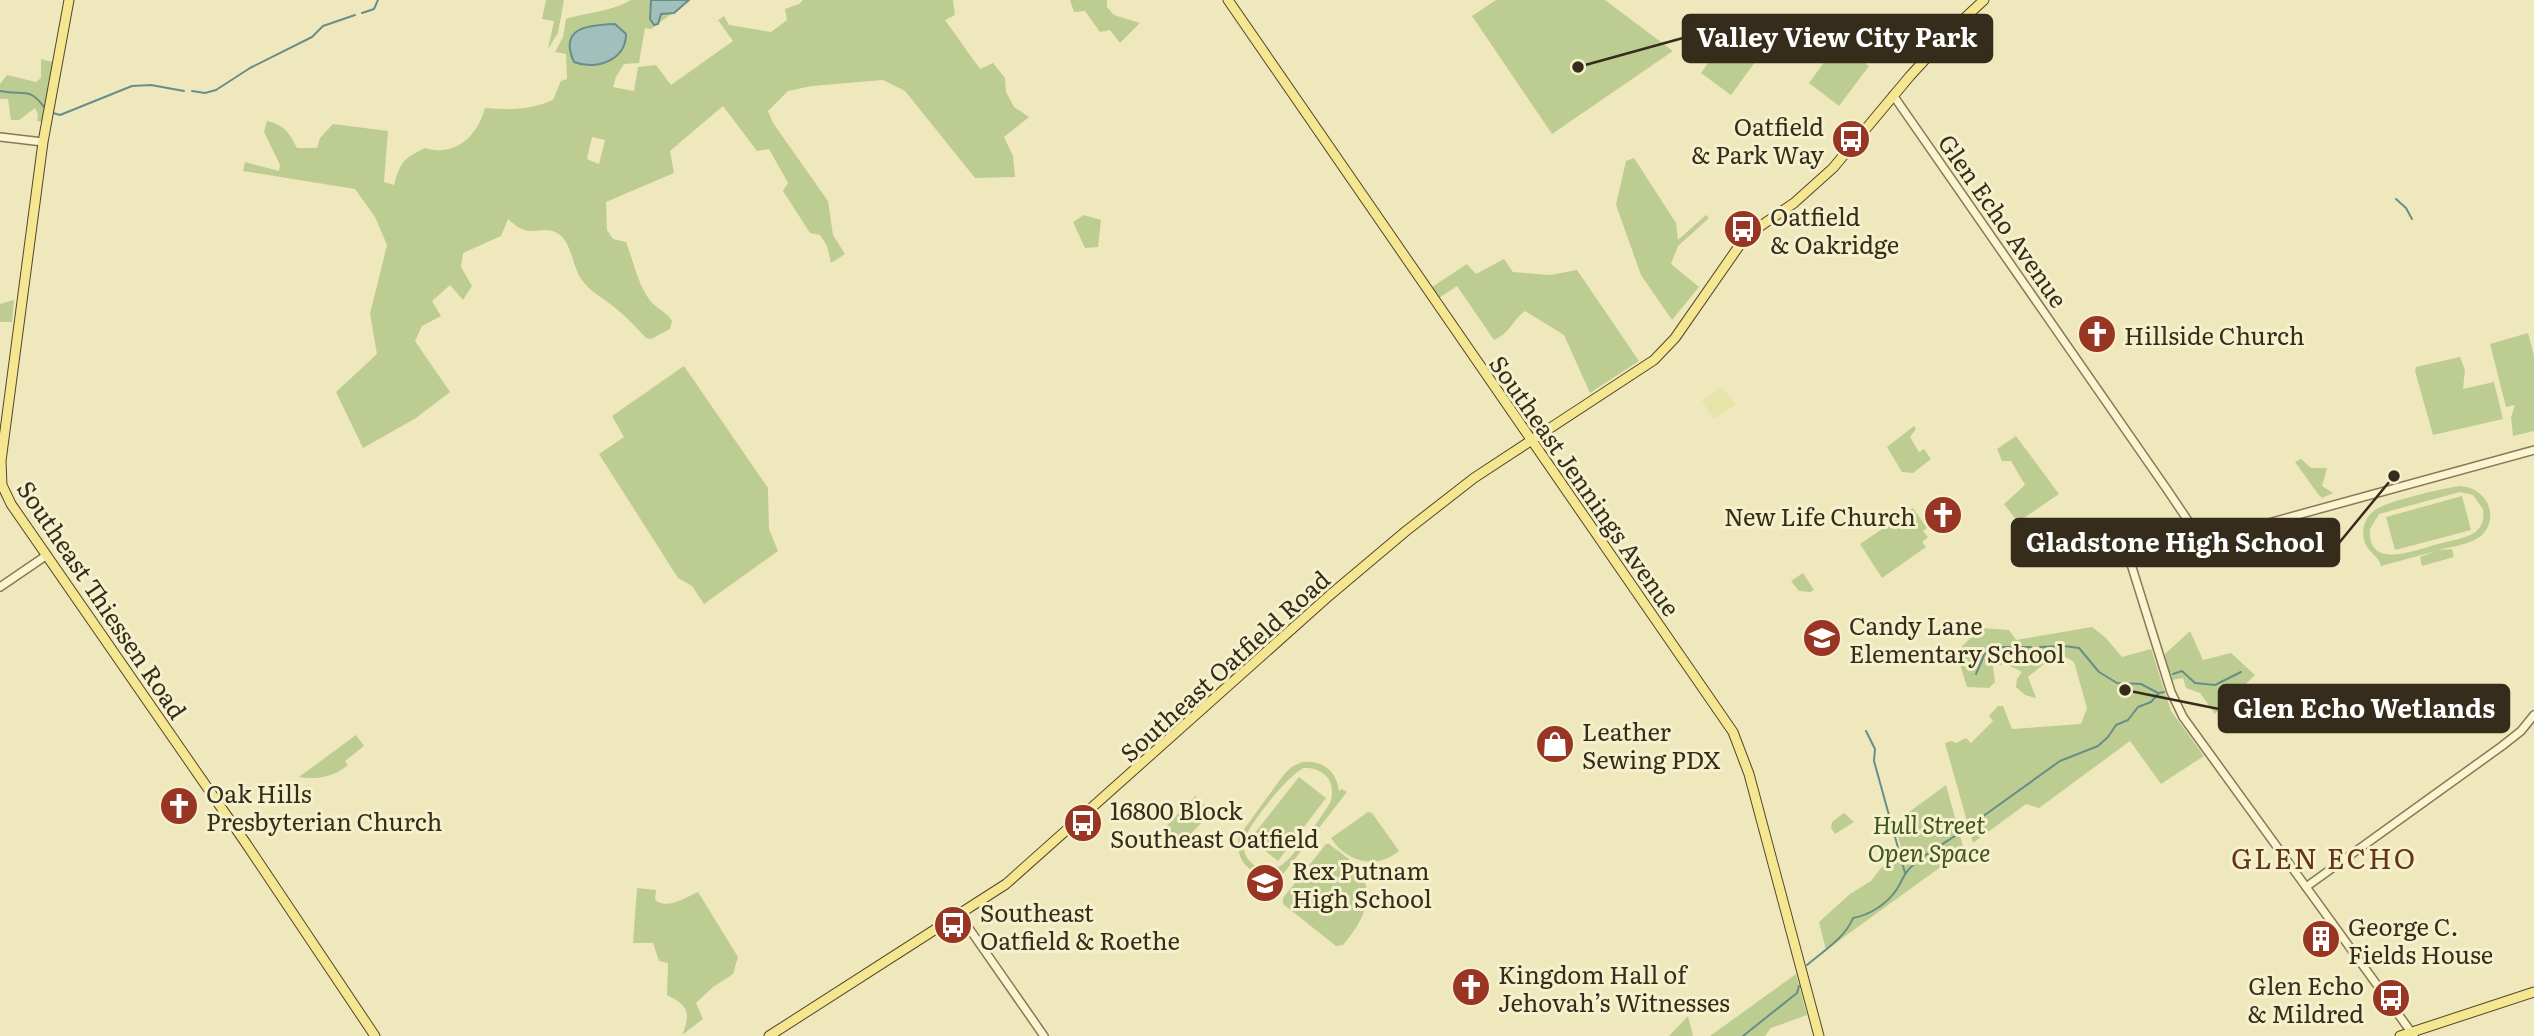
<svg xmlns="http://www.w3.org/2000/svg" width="2534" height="1036" font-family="Literata,serif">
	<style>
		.farmland { fill: #e5e5aa }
		.green { fill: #bdcd91; fill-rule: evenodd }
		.water { fill: #a1c0bc; stroke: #688e8a; stroke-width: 2 }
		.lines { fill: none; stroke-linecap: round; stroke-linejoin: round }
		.stream { stroke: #688e8a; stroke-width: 2 }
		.minor-casing { stroke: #877856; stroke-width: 10 }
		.major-casing { stroke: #55452a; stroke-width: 11 }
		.minor { stroke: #faf4d0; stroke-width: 7 }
		.major { stroke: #f5e692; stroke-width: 9 }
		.labels { text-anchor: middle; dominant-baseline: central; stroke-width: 6; stroke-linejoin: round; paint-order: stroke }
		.poi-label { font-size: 24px; fill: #362c1b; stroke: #f6f1cd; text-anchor: start }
		.street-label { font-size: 24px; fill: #362c1b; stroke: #f6f1cd }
		.park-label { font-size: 24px; font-style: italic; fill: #3f5321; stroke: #f6f1cd }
		.quarter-label { font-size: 28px; letter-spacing: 2px; fill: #643419; stroke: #f6f1cd }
		.leader { fill: none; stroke: #362c1b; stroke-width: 2.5 }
		.callout-dot { fill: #362c1b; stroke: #f6f1cd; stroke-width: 2.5 }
		.callout { fill: #362c1b; stroke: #362c1b; stroke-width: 2.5 }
		.callout-label { font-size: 26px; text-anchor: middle; font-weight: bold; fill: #fff }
	</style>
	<rect width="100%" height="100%" fill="#efe8bd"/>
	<path class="farmland" d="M1722,387l14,17 -22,15 -12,-18z"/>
	<g class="green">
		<path d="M546,0h18l-6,33 -10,16 6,-28 -12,-2z"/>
		<path d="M631,0h59l-39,29 -6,-1 -6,35 -15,1 -8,13 -3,10 21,4 4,-24 18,-2 15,20 62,-44 -15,-21 6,-4 5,9 42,7 16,-12 -2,-11 14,-5 4,-4h150l2,15 -10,5 35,49 13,-6 12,15 1,14 8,15 15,10 -25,20 9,19 2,21 -40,1 -70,-87 -22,-11 -71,6 -24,5 -20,20 5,12 55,78 5,34 12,19 -14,9 -4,-17 -7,-11 -10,-2 -27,-42 5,-8 -19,-34 -12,2 -34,-45 -53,45 4,22 -68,29 1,28 6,9 13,3c7,18 12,42 23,57 7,10 17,12 23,22l-2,8 -19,10 -5,-1c-12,-13 -25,-27 -40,-37 -9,-7 -17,-11 -24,-21 -10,-13 -10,-39 -25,-47 -17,-9 -27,8 -49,-14l-7,17 -38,17 -2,14 11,19 -9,14 -13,-15 -18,16 9,15 -19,10 -7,15 35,51 -34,26 -53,30 -27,-56 41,-38 -7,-40 17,-69 -12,-28 -20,-28 -112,-18 2,-9 34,9 1,-6 -16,-33 3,-11c17,4 22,11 30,27h20l3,-10 13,-14 55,7 -4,51 10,3c7,-24 9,-26 31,-37 30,9 52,-11 60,-40 24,2 45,2 68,-8l8,-19 6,-2 -1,-25 -11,-2 8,-15 3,-18c24,-8 42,-6 65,-19zM592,137l13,3 -6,24 -12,-5z"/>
		<path d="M1070,0h37v7l7,8 26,8 -20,20 -10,-13 -10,2 -15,-21 -11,1z"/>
		<path d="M1496,0h109l68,51 -121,83 -80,-118z"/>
		<path d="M1731,31l30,23 -30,41 -30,-22z"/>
		<path d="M1838,43l31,23 -30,40 -30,-23z"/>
		<path d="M41,59l12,3 -11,60 -5,-1 1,-7 -3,-6 -16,12h-8l-3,-21h-8v-15l7,-9 29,7 5,-4z"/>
		<path d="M1634,158l42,65 2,17 28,-25 3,3 -31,28 -7,18 28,23 -27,33 -31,-45 -25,-70 10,-44z"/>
		<path d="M1084,215l17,5 -3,27 -13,1 -12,-26z"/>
		<path d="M1504,259l9,13 37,3 27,-5 62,91 -49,32 -26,-58 -39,-24c-14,11 -14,21 -31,29l-37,-54 -18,12 -7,-11 35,-23 9,10z"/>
		<path d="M14,300l-2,22h-12v-18z"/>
		<path d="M2528,333l6,23v75l-21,5 -2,-19 4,-12 -9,2 -16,-63z"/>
		<path d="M2460,357l5,13 -2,19 31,-7 9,37 -70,16 -18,-64 1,-4z"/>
		<path d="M684,366l84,122 1,41 9,22 -74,53 -12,-18 -14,-8 -79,-124 25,-17 -12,-21z"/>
		<path d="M1914,426l2,3 -6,8 9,15 5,-3 7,10 -18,14 -11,-1 -15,-25z"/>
		<path d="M2016,436l43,58 -41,28 -14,-18 21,-19 -14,-24h-9l-5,-12z"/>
		<path d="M2301,459l10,9h16l-5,18 11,7 -11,5 -4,-4 -23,-32z"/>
		<path d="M2460,486c25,1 41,29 22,49 -11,10 -30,11 -43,15l13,-1 2,8 -32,9 -2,-9 16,-6 -55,15c-2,-11 -15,-14 -17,-27 -3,-11 2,-23 11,-29 13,-9 68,-22 85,-24zM2460,492l13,3 10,14c1,9 0,18 -9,24 -10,6 -25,8 -36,11 -23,6 -71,27 -68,-15l9,-15z"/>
		<path d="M2462,496l9,34 -76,20 -9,-33z"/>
		<path d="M1913,508l14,20 -4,3 5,6 -6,5 4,5 -44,31 -22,-34z"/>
		<path d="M1803,573l11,17 -4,2 -11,-1 -8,-10z"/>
		<path d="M2092,627l13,10 17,20 29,-8 20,62 33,45 -43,28 -31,-43 -91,67 -13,-4 -53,39 -28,-100 6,-2 5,2 10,-5 5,5 22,-22 -4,-5 9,-10h5l9,23 69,-5 6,-16 -13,-46 -12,-7 -12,4 -22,18 8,21 -11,-3 -9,-8 1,-8 5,-7 -16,-8 -13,2 2,16 -6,6 -22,-1 -11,-35 25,-24 28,2 7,10z"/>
		<path d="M2190,631l13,29 28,-7 24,22 -40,39 -15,-21 -14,-5 -3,-10 -11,2 -7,-17v-9z"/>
		<path d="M356,735l8,11 -19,15 3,4c-15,12 -30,15 -49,12z"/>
		<path d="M1303,762c19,-2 34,9 36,29l3,-2 5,3 -74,95 -5,-3 6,-9c-24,2 -40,-15 -35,-39l46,-63 8,-7zM1304,768c21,-1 33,15 26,35 -9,14 -37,56 -50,63 -8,5 -18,4 -26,-1 -7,-5 -12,-14 -10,-23 2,-15 46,-69 60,-74z"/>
		<path d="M1299,777l27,21 -48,63 -28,-22z"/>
		<path d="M1946,785l18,65 -138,100 -7,-28 31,-28 21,-13 10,-13 21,-17 -8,-28z"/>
		<path d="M1195,796l17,16 -37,38 -16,-16z"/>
		<path d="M1368,812l4,1 27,38c-23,19 -53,11 -68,-13z"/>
		<path d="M1844,813l10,9 -19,12 -4,-6 1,-6z"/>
		<path d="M1326,844h3c9,7 22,15 29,25 20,28 3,55 -15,76l-7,1 -53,-42v-6z"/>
		<path d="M637,888l19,2 -1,10c13,10 29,-2 43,-8l40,65 -5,17 -20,13 -17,16 7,16 -21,16c10,-23 5,-30 -15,-40l1,-32 -9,-2 -6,-18h-20z"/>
		<path d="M1796,974l11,41 -36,13 -6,8h-55z"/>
		<path d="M1688,1016l5,20h-24z"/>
	</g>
	<g class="water">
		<path d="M651,0h38l-15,13 -13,1 -3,10 -4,1 -4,-6z"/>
		<path d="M615,24l11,10c0,26 -30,37 -52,28 -16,-35 15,-37 41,-38z"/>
	</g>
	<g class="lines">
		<g class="stream">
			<path d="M362,13l12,-4 4,-9"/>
			<path d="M0,91c23,5 29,-5 44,16"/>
			<path d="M192,91l13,2 11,-3 34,-22 62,-31 11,-11 32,-11"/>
			<path d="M53,113l7,2 72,-29 19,-1 33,6"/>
			<path d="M2396,199l10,9 6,11"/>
			<path d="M2040,647l24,-1 15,2 20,24 18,11 24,1 17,9"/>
			<path d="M1976,674l9,-21 9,-6h37"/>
			<path d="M2173,674l9,-3 13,12 20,2 26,-13"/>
			<path d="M1866,731l9,18 -1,12 31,112"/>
			<path d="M1968,827l92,-66 38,-15 10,-9 8,-12 12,-5 10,-13 13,-5 8,-9 5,-1"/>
			<path d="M1807,965c16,-14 38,-27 46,-47 17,-3 34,-14 44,-29 5,-8 7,-16 15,-23 14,-13 33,-23 49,-34"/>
			<path d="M1743,1036l54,-43 2,-7"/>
		</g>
		<defs>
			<g id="minor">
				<path d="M1893,95l273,393 29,43 5,12"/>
				<path d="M0,137l43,5"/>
				<path d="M0,587l47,-32"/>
				<path d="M2306,887l196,-141 19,-15 13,-16"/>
				<path d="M959,914l85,122"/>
				<path d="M2414,1036l-231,-319 -12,-25 -41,-131 404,-111"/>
			</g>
			<g id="major">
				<path d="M69,0l-26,142 -42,319 1,24 9,19 234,338 130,194"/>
				<path d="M1228,0l505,732 16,42 70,262"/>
				<path d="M769,1036l237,-152 324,-289 76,-64 68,-53 180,-118 21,-22 71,-102 48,-33 39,-35 77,-92 45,-49 29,-27"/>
				<path d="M2400,1036l134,-44"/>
			</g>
		</defs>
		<use href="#minor" class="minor-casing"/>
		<use href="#major" class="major-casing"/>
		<use href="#minor" class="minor"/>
		<use href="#major" class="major"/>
	</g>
	<defs>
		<symbol id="bus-disc" viewBox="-11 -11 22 22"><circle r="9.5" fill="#993523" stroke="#f6f1cd"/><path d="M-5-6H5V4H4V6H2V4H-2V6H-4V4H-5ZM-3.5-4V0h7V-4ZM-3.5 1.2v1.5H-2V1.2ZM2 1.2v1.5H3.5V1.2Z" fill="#fff"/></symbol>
		<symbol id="church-disc" viewBox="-11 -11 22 22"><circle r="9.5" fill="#993523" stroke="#f6f1cd"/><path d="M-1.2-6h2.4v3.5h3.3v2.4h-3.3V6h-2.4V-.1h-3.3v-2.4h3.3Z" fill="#fff"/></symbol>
		<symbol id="school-disc" viewBox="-11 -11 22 22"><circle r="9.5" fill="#993523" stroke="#f6f1cd"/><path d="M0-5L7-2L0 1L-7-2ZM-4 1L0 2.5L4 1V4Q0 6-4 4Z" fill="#fff"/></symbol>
		<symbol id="shop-disc" viewBox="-11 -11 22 22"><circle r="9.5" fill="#993523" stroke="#f6f1cd"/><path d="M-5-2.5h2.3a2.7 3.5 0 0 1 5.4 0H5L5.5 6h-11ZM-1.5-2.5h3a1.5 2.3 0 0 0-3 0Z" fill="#fff"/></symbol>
		<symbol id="building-disc" viewBox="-11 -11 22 22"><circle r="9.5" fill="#993523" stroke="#f6f1cd"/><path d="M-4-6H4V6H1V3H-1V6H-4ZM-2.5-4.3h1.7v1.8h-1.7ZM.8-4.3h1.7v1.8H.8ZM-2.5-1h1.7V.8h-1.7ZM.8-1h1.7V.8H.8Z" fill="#fff"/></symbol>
	</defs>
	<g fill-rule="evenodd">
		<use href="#bus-disc" x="1829" y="117" width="44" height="44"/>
		<use href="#bus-disc" x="1721" y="207" width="44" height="44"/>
		<use href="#church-disc" x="2075" y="312" width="44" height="44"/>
		<use href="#church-disc" x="1921" y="493" width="44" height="44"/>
		<use href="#school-disc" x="1800" y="616" width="44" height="44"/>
		<use href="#shop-disc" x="1533" y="722" width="44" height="44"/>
		<use href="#church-disc" x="157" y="784" width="44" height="44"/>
		<use href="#bus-disc" x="1061" y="801" width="44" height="44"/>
		<use href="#school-disc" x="1243" y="861" width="44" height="44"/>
		<use href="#bus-disc" x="931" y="903" width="44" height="44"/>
		<use href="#building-disc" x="2299" y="917" width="44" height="44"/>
		<use href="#church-disc" x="1449" y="965" width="44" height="44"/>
		<use href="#bus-disc" x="2369" y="976" width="44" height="44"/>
	</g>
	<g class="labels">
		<g class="poi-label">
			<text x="1824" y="125" text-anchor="end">Oatfield<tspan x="1824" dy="28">&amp; Park Way</tspan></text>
			<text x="1770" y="215">Oatfield<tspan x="1770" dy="28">&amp; Oakridge</tspan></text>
			<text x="2124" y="334">Hillside Church</text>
			<text x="1916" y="515" text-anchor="end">New Life Church</text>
			<text x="1849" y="624">Candy Lane<tspan x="1849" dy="28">Elementary School</tspan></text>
			<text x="1582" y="730">Leather<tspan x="1582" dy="28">Sewing PDX</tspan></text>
			<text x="206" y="792">Oak Hills<tspan x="206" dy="28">Presbyterian Church</tspan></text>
			<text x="1110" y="809">16800 Block<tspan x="1110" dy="28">Southeast Oatfield</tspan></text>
			<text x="1292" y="869">Rex Putnam<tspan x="1292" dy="28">High School</tspan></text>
			<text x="980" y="911">Southeast<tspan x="980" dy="28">Oatfield &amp; Roethe</tspan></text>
			<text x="2348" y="925">George C.<tspan x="2348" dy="28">Fields House</tspan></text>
			<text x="1498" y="973">Kingdom Hall of<tspan x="1498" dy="28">Jehovah’s Witnesses</tspan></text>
			<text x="2364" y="984" text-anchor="end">Glen Echo<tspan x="2364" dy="28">&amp; Mildred</tspan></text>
		</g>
		<g class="street-label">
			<text transform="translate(2004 220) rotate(55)">Glen Echo Avenue</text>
			<text transform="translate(1586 485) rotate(55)">Southeast Jennings Avenue</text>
			<text transform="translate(103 599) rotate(56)">Southeast Thiessen Road</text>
			<text transform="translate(1224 665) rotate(-42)">Southeast Oatfield Road</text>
		</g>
		<g class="park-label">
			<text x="1929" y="823">Hull Street<tspan x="1929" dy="28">Open Space</tspan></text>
		</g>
		<g class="quarter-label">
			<text x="2324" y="857">GLEN ECHO</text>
		</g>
	</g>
	<path class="leader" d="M1578 67L1683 38M2394 476L2339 543M2125 690L2219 709"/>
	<g class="callout-dot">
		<circle cx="1578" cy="67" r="7"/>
		<circle cx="2394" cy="476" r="7"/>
		<circle cx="2125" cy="690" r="7"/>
	</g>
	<g class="callout">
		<rect x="1683" y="15" width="309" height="47" rx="7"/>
		<rect x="2012" y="519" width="327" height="47" rx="7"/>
		<rect x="2219" y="685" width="290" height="47" rx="7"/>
	</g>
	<g class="callout-label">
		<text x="1837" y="47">Valley View City Park</text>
		<text x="2175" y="552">Gladstone High School</text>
		<text x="2364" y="718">Glen Echo Wetlands</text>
	</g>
</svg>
